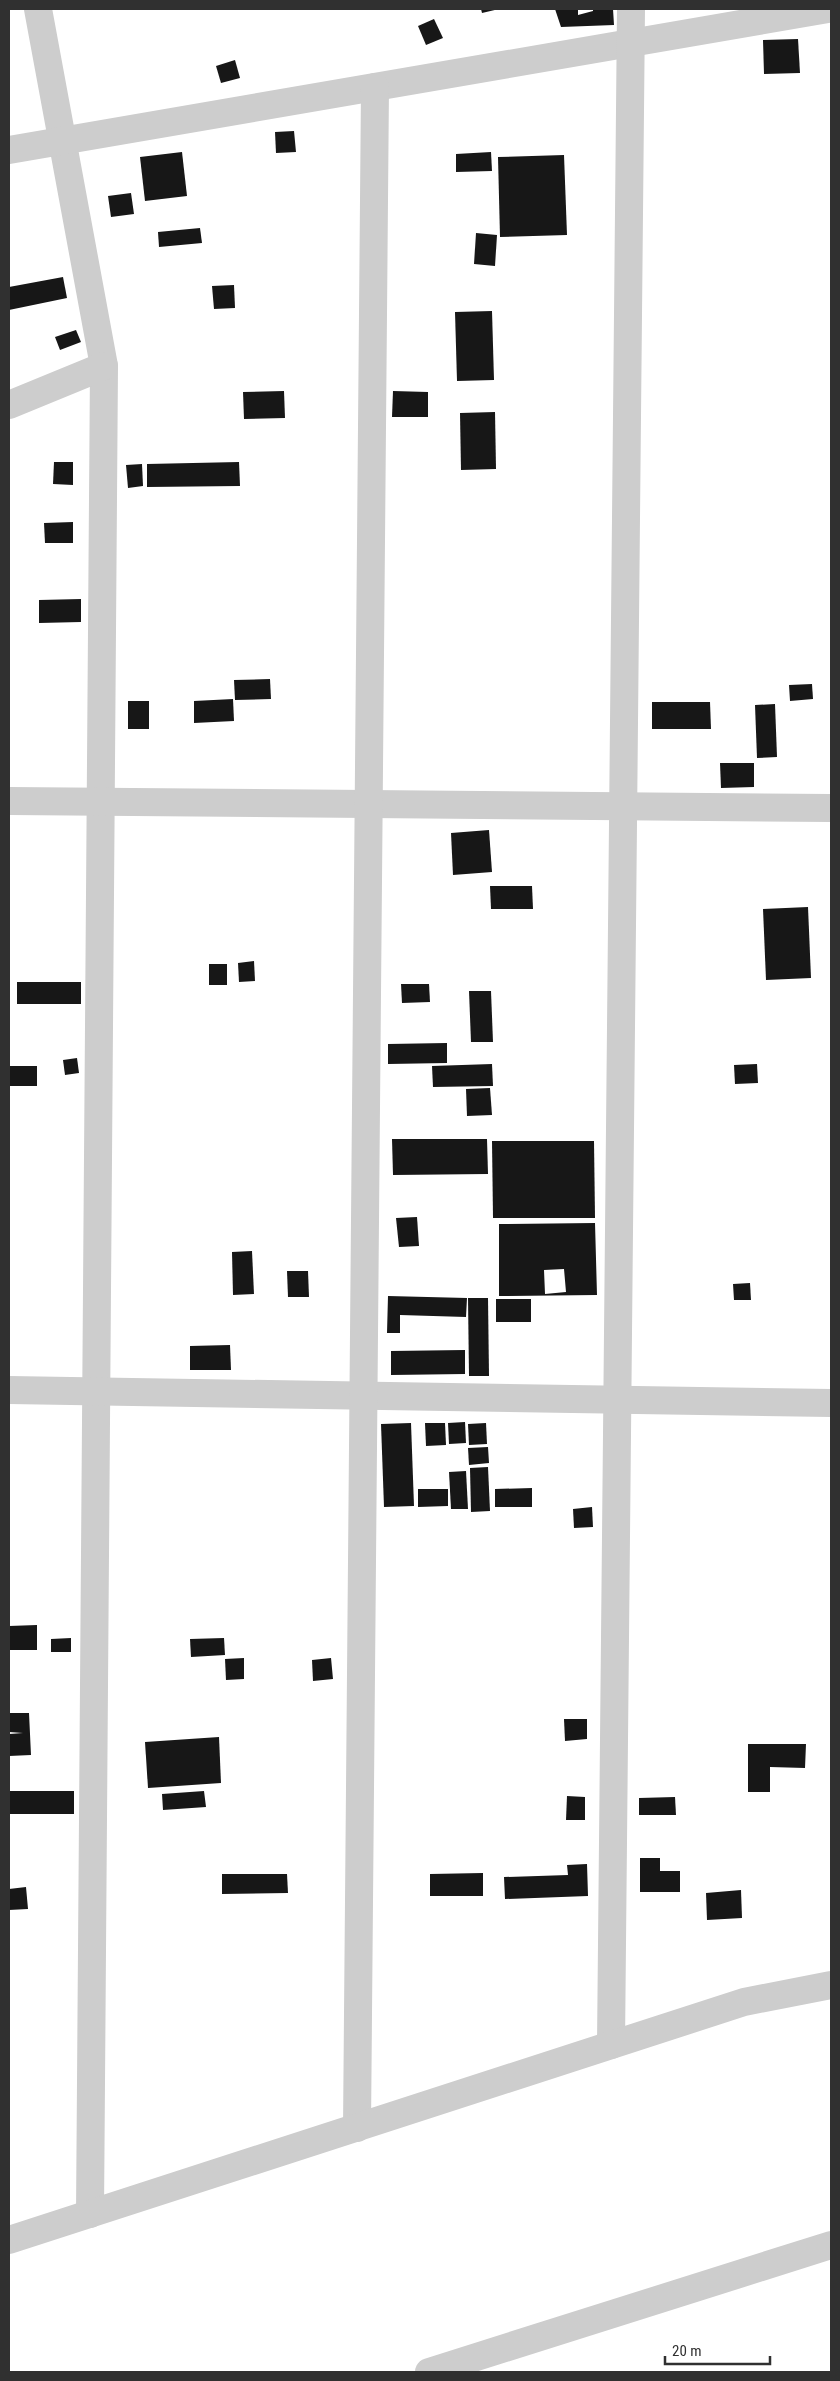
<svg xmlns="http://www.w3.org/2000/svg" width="840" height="2381" font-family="'Roboto Condensed',sans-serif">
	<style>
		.building { fill: #171717; fill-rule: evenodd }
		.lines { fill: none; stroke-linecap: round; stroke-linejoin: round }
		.street { stroke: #cdcdcd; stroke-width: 28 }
	</style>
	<rect width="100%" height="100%" fill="#fff"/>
	<g class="building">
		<path d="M481,9h18l-17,4z"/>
		<path d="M555,9h23v6l15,-4v-2h20l1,16 -53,2z"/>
		<path d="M434,19l9,19 -17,7 -8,-19z"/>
		<path d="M798,39l2,34 -36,1 -1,-34z"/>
		<path d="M235,60l5,18 -19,5 -5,-17z"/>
		<path d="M294,131l2,21 -20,1 -1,-21z"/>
		<path d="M182,152l5,44 -42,5 -5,-44z"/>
		<path d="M491,152l1,19 -36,1v-18z"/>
		<path d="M564,155l3,80 -67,2 -2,-80z"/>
		<path d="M131,193l3,21 -23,3 -3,-21z"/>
		<path d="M200,228l2,15 -43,4 -1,-15z"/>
		<path d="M476,233l21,2 -2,31 -21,-2z"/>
		<path d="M63,277l4,21 -58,12v-23z"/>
		<path d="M234,285l1,23 -21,1 -2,-23z"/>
		<path d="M492,311l2,69 -37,1 -2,-69z"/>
		<path d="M76,330l5,12 -21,8 -5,-13z"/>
		<path d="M284,391l1,27 -41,1 -1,-27z"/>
		<path d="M393,391l35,1v25h-36z"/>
		<path d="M495,412l1,57 -35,1 -1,-57z"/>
		<path d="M54,462h19v23l-20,-1z"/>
		<path d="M239,462l1,24 -93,1v-23z"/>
		<path d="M142,464l1,22 -15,2 -2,-23z"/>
		<path d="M73,522v21h-28l-1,-20z"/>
		<path d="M81,599v23l-42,1v-23z"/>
		<path d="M270,679l1,20 -36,1 -1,-20z"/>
		<path d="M812,684l1,15 -23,2 -1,-16z"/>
		<path d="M233,699l1,22 -40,2v-22z"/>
		<rect x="128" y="701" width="21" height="28"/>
		<path d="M652,702h58l1,27h-59z"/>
		<path d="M775,704l2,53 -20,1 -2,-53z"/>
		<path d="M720,763h34v24l-33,1z"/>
		<path d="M489,830l3,42 -39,3 -2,-42z"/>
		<path d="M490,886h42l1,23h-42z"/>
		<path d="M808,907l3,71 -45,2 -3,-71z"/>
		<path d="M254,961l1,20 -16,1 -1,-19z"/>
		<rect x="209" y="964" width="18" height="21"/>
		<rect x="17" y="982" width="64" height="22"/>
		<path d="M401,984h28l1,18 -28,1z"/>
		<path d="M469,991h22l2,51h-22z"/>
		<path d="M447,1043v20l-59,1v-20z"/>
		<path d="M77,1058l2,15 -14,2 -2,-15z"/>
		<path d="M492,1064l1,22 -60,1 -1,-21z"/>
		<path d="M757,1064l1,19 -23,1 -1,-19z"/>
		<rect x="9" y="1066" width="28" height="20"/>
		<path d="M490,1088l2,27 -25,1 -1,-27z"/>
		<path d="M392,1139h95l1,35 -95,1z"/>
		<path d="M492,1141h102l1,77h-102z"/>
		<path d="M417,1217l2,29 -20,1 -3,-29z"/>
		<path d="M595,1223l2,72 -98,1v-72zM564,1269l2,23 -21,2 -1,-24z"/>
		<path d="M252,1251l2,43 -21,1 -1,-43z"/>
		<path d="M287,1271h21l1,26h-21z"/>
		<path d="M750,1283l1,17h-17l-1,-16z"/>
		<path d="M388,1296l79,2 -1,19 -66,-2v18h-13z"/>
		<path d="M468,1298h20l1,78h-20z"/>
		<rect x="496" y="1299" width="35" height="23"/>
		<path d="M230,1345l1,25h-41v-24z"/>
		<path d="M465,1350v24l-74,1v-24z"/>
		<path d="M465,1422l1,21 -17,1 -1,-21z"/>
		<path d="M411,1423l3,83 -30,1 -3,-83z"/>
		<path d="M425,1423h20l1,22 -20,1z"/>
		<path d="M486,1423l1,21 -18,1 -1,-21z"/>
		<path d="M488,1447l1,16 -20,2 -1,-17z"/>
		<path d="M488,1467l2,44 -19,1 -1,-44z"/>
		<path d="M466,1471l2,38h-17l-2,-37z"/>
		<path d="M532,1488v19h-37v-18z"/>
		<path d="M418,1489h30v17l-30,1z"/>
		<path d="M592,1507l1,20 -19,1 -1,-19z"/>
		<path d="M37,1625v25h-28v-24z"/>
		<path d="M71,1638v14h-20v-13z"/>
		<path d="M224,1638l1,17 -34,2 -1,-18z"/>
		<path d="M244,1658v21l-18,1 -1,-21z"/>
		<path d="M331,1658l2,21 -20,2 -1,-21z"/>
		<path d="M9,1713h20l2,42 -22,1v-22l14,-1 -14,-1z"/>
		<path d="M564,1719h23v20l-22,2z"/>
		<path d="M219,1737l2,46 -73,5 -3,-46z"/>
		<path d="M748,1744h58l-1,24 -35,-1v25h-22z"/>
		<rect x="9" y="1791" width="65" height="23"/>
		<path d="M204,1791l2,16 -43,3 -1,-16z"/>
		<path d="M567,1796l18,1v23h-19z"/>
		<path d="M675,1797l1,18h-37v-17z"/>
		<path d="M640,1858h20v13h20v21h-40z"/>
		<path d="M587,1864l1,32 -83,3 -1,-22 64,-2 -1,-10z"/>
		<path d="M483,1873v23h-53v-22z"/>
		<path d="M222,1874h65l1,19 -66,1z"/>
		<path d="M26,1887l2,22 -19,1v-21z"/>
		<path d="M741,1890l1,28 -35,2 -1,-27z"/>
	</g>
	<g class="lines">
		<g class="street">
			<path d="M38,9l66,357 -14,1848"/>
			<path d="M9,150l819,-141"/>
			<path d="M9,405l95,-39"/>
			<path d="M9,801l822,7"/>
			<path d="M9,1390l822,13"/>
			<path d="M611,2045l20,-2036"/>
			<path d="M357,2128l18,-2041"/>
			<path d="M9,2240l735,-238 87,-17"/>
			<path d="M429,2372l402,-127"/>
		</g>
	</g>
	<rect width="840" height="2381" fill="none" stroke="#303030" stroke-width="20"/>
	<path d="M665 2356v8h105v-8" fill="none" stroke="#303030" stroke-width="2.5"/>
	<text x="672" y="2356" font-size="15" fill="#303030" stroke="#ffffff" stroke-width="4" paint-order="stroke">20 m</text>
</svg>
